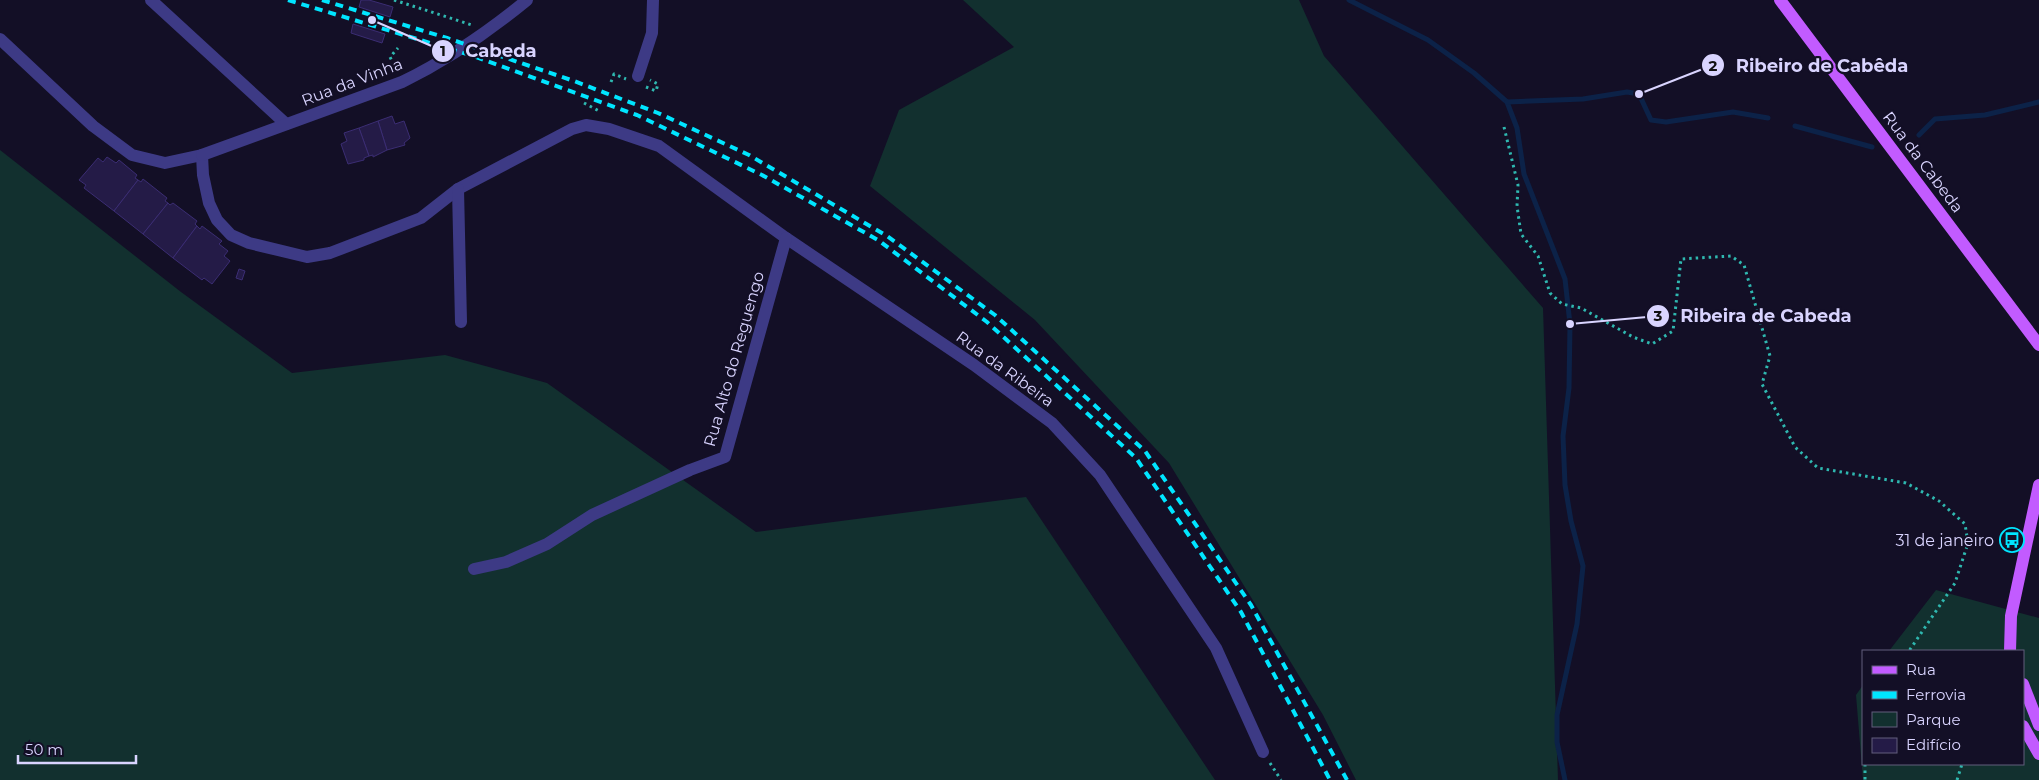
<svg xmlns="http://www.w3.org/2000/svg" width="2039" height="780" font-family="Montserrat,sans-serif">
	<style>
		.green { fill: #12302f }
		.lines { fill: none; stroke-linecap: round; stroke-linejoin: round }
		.stream { stroke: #0c2248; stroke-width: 5 }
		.building { fill: #241b47; stroke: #3b2d73 }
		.path { stroke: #2fb8b0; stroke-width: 3; stroke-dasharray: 2.5 4; stroke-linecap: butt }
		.minor { stroke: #3d3a85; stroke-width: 12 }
		.major { stroke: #c25bff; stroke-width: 12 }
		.rail { stroke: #00e5ff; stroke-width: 4; stroke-dasharray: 8 6; stroke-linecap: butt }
		.labels { text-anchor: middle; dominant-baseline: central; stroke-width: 4.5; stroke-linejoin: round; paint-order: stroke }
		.street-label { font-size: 16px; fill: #d9d4ff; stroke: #130f26 }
		.poi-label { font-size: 16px; fill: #d9d4ff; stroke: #130f26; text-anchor: end }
		.leader { fill: none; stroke: #d9d4ff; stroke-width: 2 }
		.callout-dot { fill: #d9d4ff; stroke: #130f26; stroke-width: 2 }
		.mark-label { font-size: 15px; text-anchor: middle; font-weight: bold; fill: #111 }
		.callout-label { font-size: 18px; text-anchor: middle; font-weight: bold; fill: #d9d4ff; stroke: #130f26; stroke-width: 4.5; stroke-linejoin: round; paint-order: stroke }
	</style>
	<rect width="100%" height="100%" fill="#130f26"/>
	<g class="green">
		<path d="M963,0h336l25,56 219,252 15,472h-202l-33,-65 -154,-252 -134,-143 -165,-134 29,-76 115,-63z"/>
		<path d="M0,150l181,142 111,81 153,-18 102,28 209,149 270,-35 189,283h-1215z"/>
		<path d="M1936,590l103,28v162h-176l-7,-85 7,-10v79h160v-113h-134z"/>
	</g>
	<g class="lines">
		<g class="stream">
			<path d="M1349,0l79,40 46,33 33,29 10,26 7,46 41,105 5,45 -1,64 -6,48 2,49 6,36 12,45 -6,58 -20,91v27l8,38"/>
			<path d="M1507,102l76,-3 44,-7 12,2 12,26 15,2 67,-10 35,6"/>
			<path d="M1795,126l77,21"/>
			<path d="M1919,135l16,-16 50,-4 54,-13"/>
		</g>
	</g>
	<g class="building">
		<path d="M361,0h8l24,7 -3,10 -31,-10z"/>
		<path d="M353,24l32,10 -3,9 -31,-10z"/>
		<path d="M392,116l3,8 9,-3 6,17 -6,5 1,2 -18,5 -9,-29z"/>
		<path d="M378,121l9,29 -14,7v-2l-4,1 -10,-28z"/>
		<path d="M359,128l10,28 -5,2v2l-16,4 -7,-20 6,-3 -3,-8z"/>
		<path d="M107,157l9,6 3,-3 18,15 -2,3 3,2 -24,31 -30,-23 2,-3 -7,-5 19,-22 5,4z"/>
		<path d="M143,179l24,19 -2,3 3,2 -25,31 -29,-23 24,-31 3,2z"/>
		<path d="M168,203l2,2 3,-2 24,18 -2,3 2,2 -24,32 -30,-24z"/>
		<path d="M197,226l3,3 2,-3 20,15 -3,3 9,7 -4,5 6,5 -18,23 -8,-6 -2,2 -29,-22z"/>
		<path d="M239,269l6,2 -3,9 -6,-2z"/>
	</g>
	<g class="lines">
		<g class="path">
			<path d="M394,0l78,25"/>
			<path d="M397,71l-7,-14 8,-9"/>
			<path d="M611,82l3,-8 12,5"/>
			<path d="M646,87l10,4 2,-7 -8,-4"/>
			<path d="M584,103l17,9"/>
			<path d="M1504,127l14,58 -1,21 4,28 17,22 12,37 12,11 19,4 52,29 19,7 21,-13 8,-72 50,-3 13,9 26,91 -8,28 33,63 23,21 88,15 33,18 26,23 3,19 -13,40 -46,68"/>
			<path d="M1270,763l11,17"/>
			<path d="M1865,764v16"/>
			<path d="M1957,780l5,-16"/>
		</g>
		<g class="minor">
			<path d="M151,0l135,124"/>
			<path d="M0,39l93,87 39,29 33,8 37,-8 1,20 6,28 8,17 14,15 18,8 58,14 23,-4 91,-35 37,-29 114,-60 14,-4 23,4 50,17 127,92 188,127 78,58 48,52 116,173 47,104"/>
			<path d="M638,76l14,-43 1,-33"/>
			<path d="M202,155l200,-73c45,-22 86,-50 125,-82"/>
			<path d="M458,189l3,133"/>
			<path d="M474,569l32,-7 41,-18 45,-29 98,-45 35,-13 61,-219"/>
		</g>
		<g class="major">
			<path d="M1780,0l259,345"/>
			<path d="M2010,651l1,-35 28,-131"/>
			<path d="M2023,684l16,41"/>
			<path d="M2023,726l16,28"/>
		</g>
		<g class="rail">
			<path d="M288,0l182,55 167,60 125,60 116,65 109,82 149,136 105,154 89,168"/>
			<path d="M322,0l125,38 127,43 84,32 91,42 138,81 108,79 150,136 106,154 96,175"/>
		</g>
	</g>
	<defs>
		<symbol id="bus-ring" viewBox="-11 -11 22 22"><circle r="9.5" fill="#130f26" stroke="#00e5ff" stroke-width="1.5"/><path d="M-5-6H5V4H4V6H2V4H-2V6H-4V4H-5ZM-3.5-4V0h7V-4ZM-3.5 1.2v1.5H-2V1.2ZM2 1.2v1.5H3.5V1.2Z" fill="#00e5ff"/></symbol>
	</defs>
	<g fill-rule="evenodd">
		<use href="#bus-ring" x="1998" y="526" width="28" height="28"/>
	</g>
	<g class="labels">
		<g class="street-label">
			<text transform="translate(352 82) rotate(-21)">Rua da Vinha</text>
			<text transform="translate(1923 162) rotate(53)">Rua da Cabeda</text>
			<text transform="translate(734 359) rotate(-74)">Rua Alto do Reguengo</text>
			<text transform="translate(1005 369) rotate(36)">Rua da Ribeira</text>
		</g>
		<g class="poi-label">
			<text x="1994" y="540">31 de janeiro</text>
		</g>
	</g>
	<path class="leader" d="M372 20L443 51M1639 94L1713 65M1570 324L1658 316"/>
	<g class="callout-dot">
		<circle cx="372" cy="20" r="5"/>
		<circle cx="1639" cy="94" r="5"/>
		<circle cx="1570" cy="324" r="5"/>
		<circle cx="443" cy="51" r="12"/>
		<circle cx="1713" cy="65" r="12"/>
		<circle cx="1658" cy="316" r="12"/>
	</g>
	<g class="mark-label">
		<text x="443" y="56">1</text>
		<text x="1713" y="71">2</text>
		<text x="1658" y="321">3</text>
	</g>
	<g class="callout-label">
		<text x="501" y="57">Cabeda</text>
		<text x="1822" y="72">Ribeiro de Cabêda</text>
		<text x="1766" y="322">Ribeira de Cabeda</text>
	</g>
	<rect x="1862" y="650" width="162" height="115" fill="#130f26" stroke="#625e7d"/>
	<rect x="1872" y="666" width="25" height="8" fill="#c25bff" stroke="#625e7d"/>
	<text x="1906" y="675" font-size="15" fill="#d9d4ff">Rua</text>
	<rect x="1872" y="691" width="25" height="8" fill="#00e5ff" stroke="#625e7d"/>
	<text x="1906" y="700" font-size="15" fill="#d9d4ff">Ferrovia</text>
	<rect x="1872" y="712" width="25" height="15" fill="#12302f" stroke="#625e7d"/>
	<text x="1906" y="725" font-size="15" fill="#d9d4ff">Parque</text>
	<rect x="1872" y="738" width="25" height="15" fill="#241b47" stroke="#625e7d"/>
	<text x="1906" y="750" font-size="15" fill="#d9d4ff">Edifício</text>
	<path d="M18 755v8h118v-8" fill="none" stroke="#d9d4ff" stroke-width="2.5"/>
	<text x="25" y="755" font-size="15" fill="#d9d4ff" stroke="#130f26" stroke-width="4" paint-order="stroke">50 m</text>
</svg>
